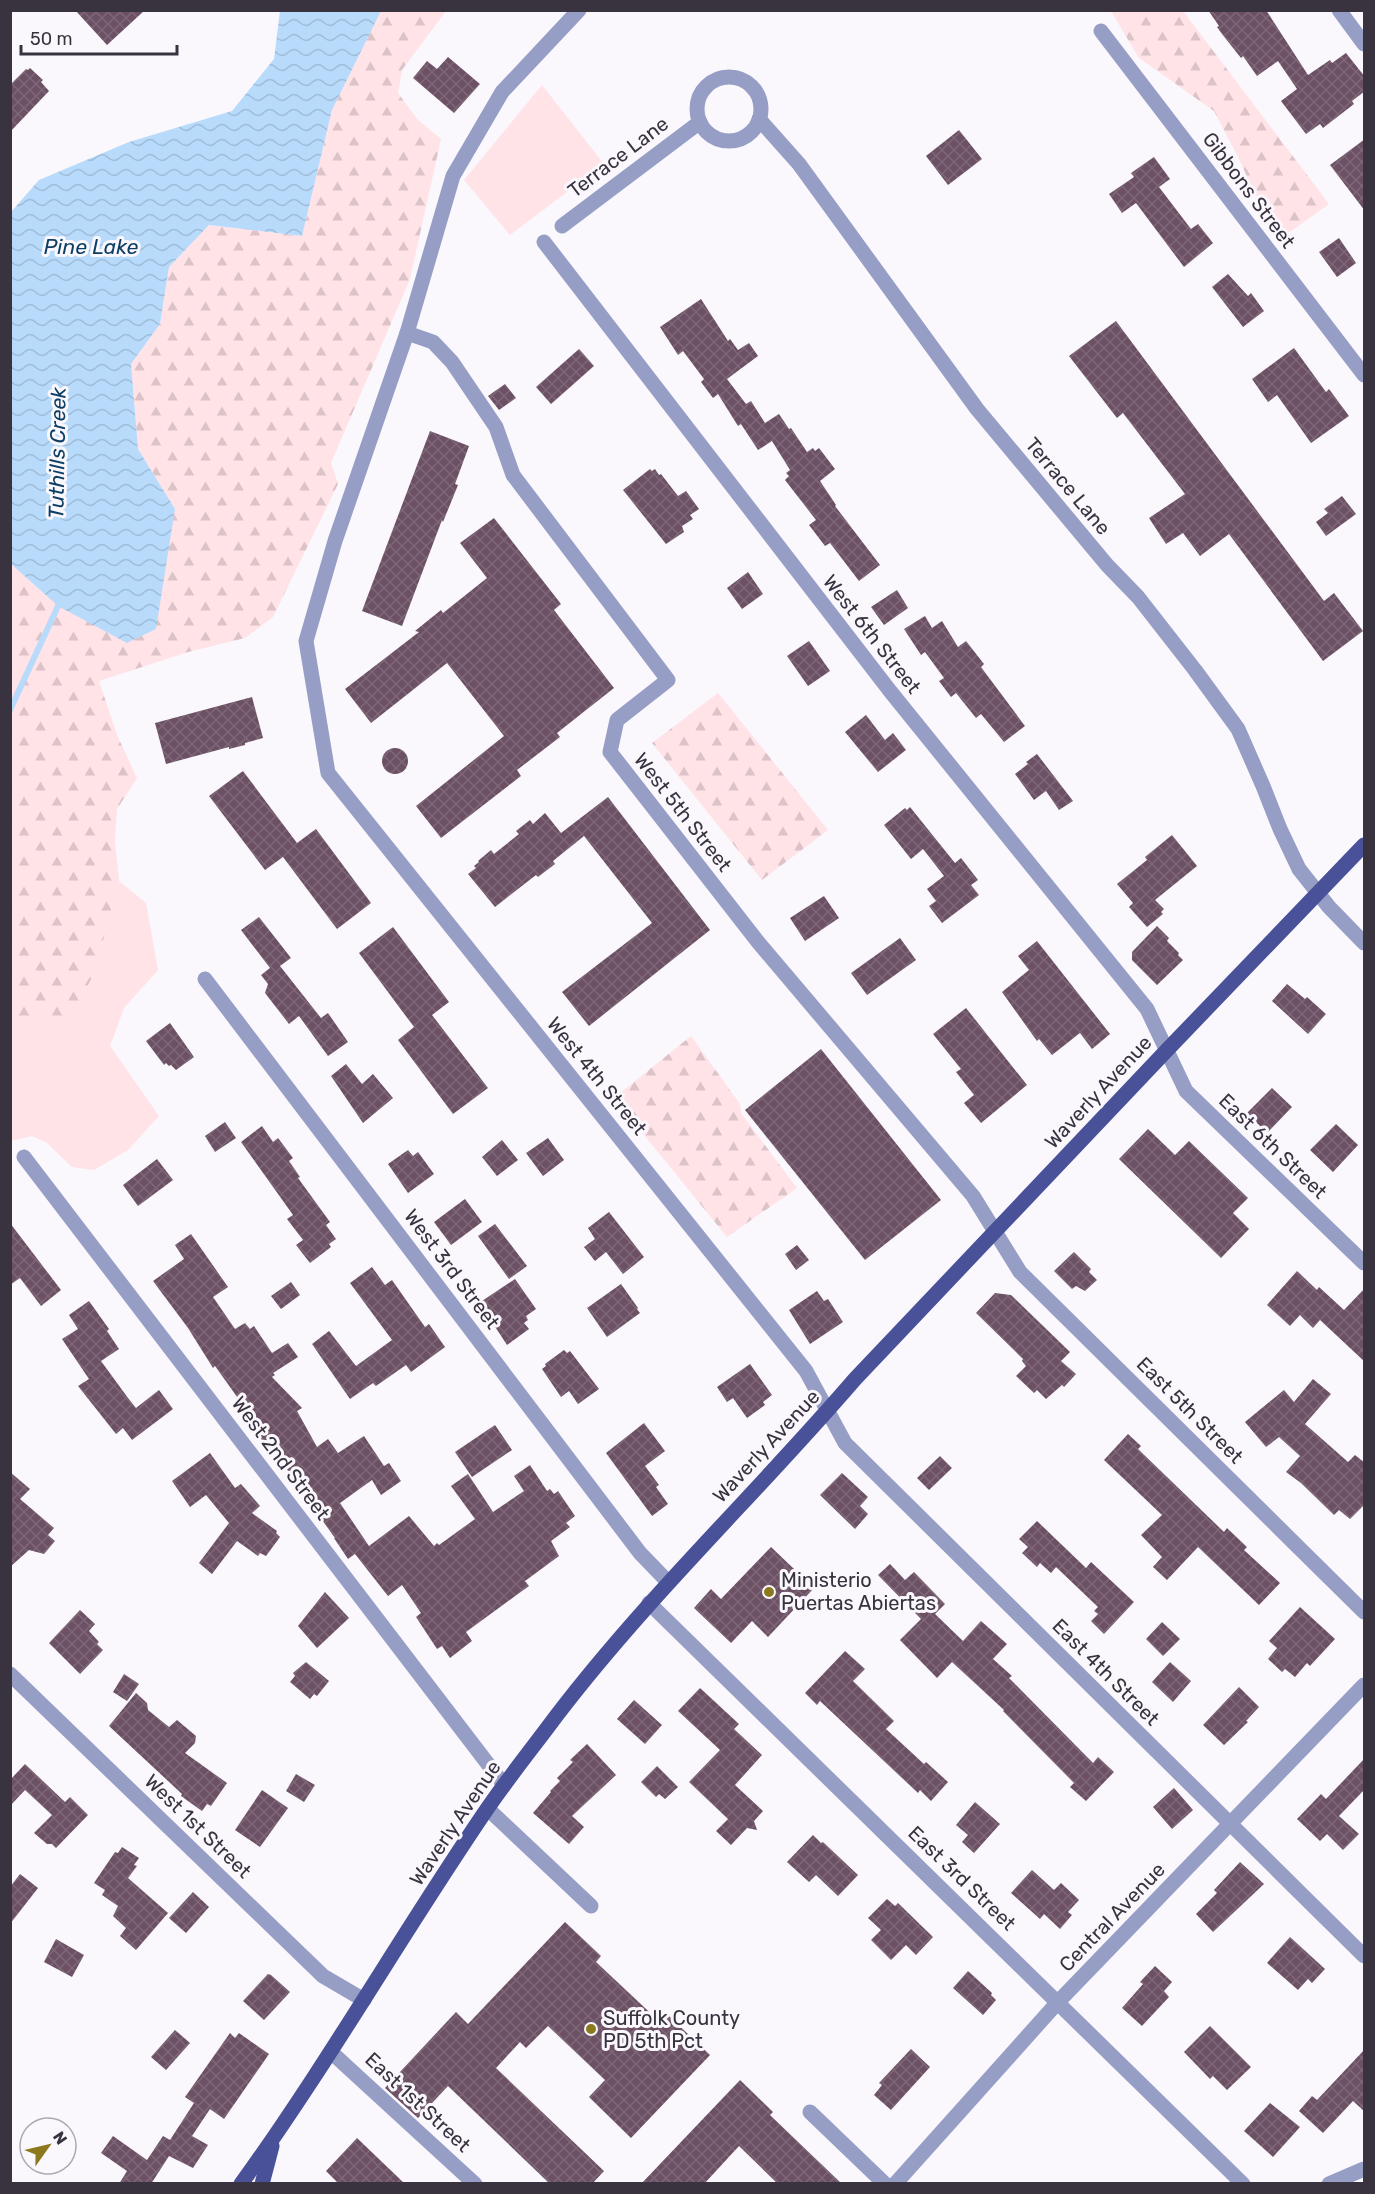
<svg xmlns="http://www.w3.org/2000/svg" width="1375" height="2194" font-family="Rubik,sans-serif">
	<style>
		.green { fill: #ffe3e7 }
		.forest { fill: url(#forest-firs) }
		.water { fill: url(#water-waves) }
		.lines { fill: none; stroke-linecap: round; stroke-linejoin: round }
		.stream { stroke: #b8dbfc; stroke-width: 6 }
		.building { fill: url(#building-cross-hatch) }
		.street { stroke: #969ec6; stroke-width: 15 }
		.primary { stroke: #495198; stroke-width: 15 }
		.poi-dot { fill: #8c781d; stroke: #faf7fd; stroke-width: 2 }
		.labels { text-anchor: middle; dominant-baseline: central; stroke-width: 6; stroke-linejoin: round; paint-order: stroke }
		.street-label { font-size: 20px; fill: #393340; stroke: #faf7fd }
		.poi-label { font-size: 20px; fill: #393340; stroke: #faf7fd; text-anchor: start }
		.water-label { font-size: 21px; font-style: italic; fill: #0d3f65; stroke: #faf7fd }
	</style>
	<defs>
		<pattern id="forest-firs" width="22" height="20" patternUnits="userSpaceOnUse" patternTransform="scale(1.5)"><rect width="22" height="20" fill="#ffe3e7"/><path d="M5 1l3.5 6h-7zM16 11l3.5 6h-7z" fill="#dbc3c7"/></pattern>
		<pattern id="water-waves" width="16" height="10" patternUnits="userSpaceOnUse" patternTransform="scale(1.5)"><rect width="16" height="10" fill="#b8dbfc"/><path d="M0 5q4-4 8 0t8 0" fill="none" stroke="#9fbcd9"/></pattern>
		<pattern id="building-cross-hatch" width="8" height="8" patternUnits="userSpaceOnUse" patternTransform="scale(1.5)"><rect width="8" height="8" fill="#6c5165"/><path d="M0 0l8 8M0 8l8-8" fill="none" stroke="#7e6878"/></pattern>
	</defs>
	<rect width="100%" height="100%" fill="#faf7fd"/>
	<g class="green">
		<path d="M542,85l62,79 -94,71 -46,-55z"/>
		<path d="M119,881l27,22 12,67 -34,38 -14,38 49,70 -31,34 -34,20 -22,-3 -25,-24 -15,-7 -21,5v-114l63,-13 21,-43z"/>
	</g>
	<g class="forest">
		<path d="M381,11h65l-44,59 -4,23 20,27 23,19 -31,140 -79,184 7,21 -65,133 -28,21 -57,14 -89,29 18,54 20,43 -20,31 -2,32 4,40 -24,90 -21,43 -63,13v-463l47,42 117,-97 -37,-60 -7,-85 29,-40 9,-57 40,-42 93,11 30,-126z"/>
		<path d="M1111,11h72l146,193 -53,38 -36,-81 -26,-50 -75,-53z"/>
		<path d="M718,693l110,137 -66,50 -110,-137z"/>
		<path d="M691,1036l49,68 1,9 56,75 -70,49 -113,-139z"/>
	</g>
	<path class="water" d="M280,11h101l-49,99 -30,126 -93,-11 -40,42 -9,57 -29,40 7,85 37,60 -19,120 -29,14 -69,-37 -47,-42v-352l28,-32 90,-38 103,-31 42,-52z"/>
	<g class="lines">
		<path class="stream" d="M10,710l48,-104v-6"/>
	</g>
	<g class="building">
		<path d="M75,10h70l-38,35z"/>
		<path d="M1208,10h58l42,65 22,-15 2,3 14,-10 19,24v14l-13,10 2,3 -31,24 -3,-4 -14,10 -25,-33 16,-12 -19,-28 -21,15 -14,-20 -2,2 -19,-24 -5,-7 2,-1z"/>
		<path d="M448,57l32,27 -26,29 -41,-35 14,-17 10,8z"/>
		<path d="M30,68l13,12 -2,2 8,9 -39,41v-47l16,-16 2,1z"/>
		<path d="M959,130l23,29 -34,26 -22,-29z"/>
		<path d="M1365,139v72l-35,-46z"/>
		<path d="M1154,157l16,22 -11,8 32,42 7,-5 15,19 -29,24 -48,-64 -14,10 -13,-19 25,-17 -3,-4z"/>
		<path d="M1339,238l17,25 -19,14 -18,-25z"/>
		<path d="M1228,274l20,22 3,-3 13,18 -21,16 -31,-40z"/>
		<path d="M701,299l27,42 2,-2 8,11 11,-7 9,13 -31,23 19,25 5,-3 14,22 14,-9 10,15 2,-1 16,24 6,-4 2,3 4,-3 16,21 -15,12 16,24 -1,1 45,59 -21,16 -29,-38 -5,3 -16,-21 7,-5 -31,-40 4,-4 -3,-3 4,-3 -18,-29 -14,9 -17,-26 -3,2 -20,-32 -5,4 -12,-16 3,-3 -21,-28 -5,4 -18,-28z"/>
		<path d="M1116,321l208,280 10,-8 29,38 -40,30 -94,-127 -29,22 -17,-23 -17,11 -17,-26 36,-24 -62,-81 -6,5 -48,-62z"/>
		<path d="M1294,348l32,44 3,-3 20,27 -38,27 -34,-48 -9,7 -16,-23z"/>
		<path d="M579,349l15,17 -43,38 -15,-17z"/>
		<path d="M505,384l11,14 -17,12 -11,-14z"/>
		<path d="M430,431l39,15 -14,38 3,1 -15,37 -1,-2 -40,106 -40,-15z"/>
		<path d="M650,469l2,2 3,-2 4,6 2,-1 17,22 8,-5 13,18 -9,6 3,4 -11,7 2,6 -18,12 -43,-54z"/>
		<path d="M1342,496l14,18 -30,22 -10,-14 12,-9 -4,-4z"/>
		<path d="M494,518l67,86 -7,6 60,78 -57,45 3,4 -43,33 4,6 -80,62 -25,-32 88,-70 -57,-73 -76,60 -26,-34 74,-57 -4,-1 26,-21 2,3 44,-35 -27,-35z"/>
		<path d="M748,572l15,22 -21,15 -15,-21z"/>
		<path d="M897,590l11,18 -24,17 -13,-18z"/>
		<path d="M925,616l7,12 10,-7 16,26 8,-6 18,23 -3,3 44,59 -21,16 -23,-28 -5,4 -20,-25 -5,4 -12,-16 5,-3 -19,-26 -4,3 -17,-26z"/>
		<path d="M809,641l21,30 -22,15 -21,-30z"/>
		<path d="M252,697l11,41 -18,5v2l-16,4v-2l-63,17 -11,-41z"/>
		<path d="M866,715l19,25 8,-7 13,17 -28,22 -33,-40z"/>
		<circle cx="395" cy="761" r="13"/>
		<path d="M1037,754l36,47 -14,9 -13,-19 -12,9 -19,-26 13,-10 -2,-2z"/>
		<path d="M243,771l54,72 19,-14 55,74 -34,26 -54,-72 -18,13 -56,-74z"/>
		<path d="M608,797l102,133 -121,96 -27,-34 90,-69 -68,-87 -31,25 2,3 -17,13 -2,-2 -41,32 -27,-33 8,-6 -2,-2 5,-4 -1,-1 13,-11 3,4 25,-20 -3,-3 14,-11 3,4 12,-11 16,20z"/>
		<path d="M910,807l45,56 6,-5 17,22 -7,5 8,10 -37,28 -13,-17 7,-5 -9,-12 17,-13 -21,-27 -12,10 -27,-34 21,-17 2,2z"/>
		<path d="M1172,835l25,31 -42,34 9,9 -3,3 2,2 -16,13 -18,-20 4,-4 -16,-19 30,-24 -2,-3z"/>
		<path d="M824,896l15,22 -34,23 -15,-23z"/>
		<path d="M259,917l32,41 -11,8 41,52 7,-5 20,29 -20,14 -29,-40 -10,8 -24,-31 3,-9 -7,-9 9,-7 -29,-38z"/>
		<path d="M1157,926l12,12 -2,3 12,12 -1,2 5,5 -26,25 -25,-25v-8z"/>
		<path d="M393,927l56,75 -17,13 56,73 -35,26 -55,-74 16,-13 -55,-74z"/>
		<path d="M900,938l16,22 -49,35 -16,-22z"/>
		<path d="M1037,941l73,93 -18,15 -12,-16 -28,22 -13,-16 -2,2 -35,-49 27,-22 -11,-14z"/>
		<path d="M1287,984l18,15 2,-2 19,17 -18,20 -36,-33z"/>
		<path d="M966,1008l61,77 -46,38 -17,-20 10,-8 -18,-23 5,-3 -28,-35z"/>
		<path d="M170,1023l24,34 -18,13 -5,-5 -2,1 -3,-3 -2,2 -18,-24z"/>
		<path d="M821,1049l120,151 -76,60 -120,-150z"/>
		<path d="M346,1064l16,20 11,-10 20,24 -30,25 -32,-47z"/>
		<path d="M1272,1088l20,19 -25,26 -20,-20z"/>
		<path d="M225,1122l11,16 -21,14 -10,-16z"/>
		<path d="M1336,1124l22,21 -25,27 -23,-22z"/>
		<path d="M262,1126l11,16 5,-4 15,20 -4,3 11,16 -2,1 32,44 -4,3 10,14 -7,5 2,3 -21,16 -14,-18 7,-5 -16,-21 6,-4 -52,-73z"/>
		<path d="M1148,1129l27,26 14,-14 59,57 -15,15 16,16 -28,29 -102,-99z"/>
		<path d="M548,1138l16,22 -21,16 -17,-23z"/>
		<path d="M502,1140l16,20 -21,16 -15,-19z"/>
		<path d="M408,1150l5,6 5,-4 16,22 -26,19 -20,-29z"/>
		<path d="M157,1159l16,21 -35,26 -15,-21z"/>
		<path d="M465,1199l17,23 -31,23 -17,-23z"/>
		<path d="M609,1212l35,45 -21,17 -17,-22 -11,9 -11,-14 11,-8 -7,-11z"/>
		<path d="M10,1223l51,67 -20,16 -21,-28 -10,7z"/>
		<path d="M495,1224l32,42 -18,13 -31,-43z"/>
		<path d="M191,1234l37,53 -15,10 22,32 10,-6 5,6 4,-3 18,27 16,-10 10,14 -25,16 2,2 -3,2 30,31 -5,3 20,36 11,-8 10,14 26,-17 20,30 5,-3 12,18 -20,14 -9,-15 -32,23 29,43 40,-30 25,30 3,-3 2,2 36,-26 -24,-33 17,-12 25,38 31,-21 -10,-15 16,-11 17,26 3,-2 4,5 4,-3 17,25 -9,7 4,4 -19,14 8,15 -34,25 4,5 -63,46 6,9 -22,17 -8,-12 -5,3 -21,-32 5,-4 -19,-28 -14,11 -33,-42 -7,5 -14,-21h1l-28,-39 5,-4 -18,-26 -5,3 -22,-29 -2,2 -15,-24 3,-1 -13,-19 -25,-35 -2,2 -25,-40 -35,-47 31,-22 -9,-14z"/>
		<path d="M797,1245l12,15 -13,10 -11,-16z"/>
		<path d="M1074,1252l17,17 -2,3 8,8 -12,11 -9,-5 -4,3 -18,-18z"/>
		<path d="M372,1267l13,18 7,-5 33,47 4,-3 16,23 -34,25 -5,-7 -30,21 -3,-3 -23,16 -38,-55 17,-13 27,35 36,-26 -42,-57z"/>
		<path d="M1297,1271l20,19 2,-3 25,23 21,-22v74l-45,-42 -7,8 -13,-13 -10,11 -23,-21z"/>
		<path d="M515,1279l21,30 -10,7 2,4 -4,3 5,6 -22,16 -15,-23 3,-2 -13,-19z"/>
		<path d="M291,1282l9,13 -19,14 -10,-13z"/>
		<path d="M621,1284l17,24 -1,1 3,4 -33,24 -20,-29z"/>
		<path d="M817,1291l7,10 4,-2 15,23 -33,22 -21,-34z"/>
		<path d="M995,1293l16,2 59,57 -9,9 15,13 -12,13 -2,-2 -16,14 -9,-9 -3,3 -18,-17 10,-10 -4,-5 1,-2 -47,-46z"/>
		<path d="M89,1301l20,28 -2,2 12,18 -18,12 27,37 8,10 23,-18 14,19 -41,31 -9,-12 -7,6 -38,-48 11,-7 -27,-40 16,-10 -9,-14z"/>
		<path d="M564,1350l3,3 3,-2 29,38 -21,15 -9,-13 -8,6 -19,-28 4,-3 -1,-2z"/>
		<path d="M750,1364l22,31 -9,7 2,3 -18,13 -14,-20 -6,4 -10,-15z"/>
		<path d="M1313,1379l18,15 -26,30 43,38 7,-7 10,8v41l-15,15 -11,-9 -5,5 -33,-32 -15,-11 14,-16 -21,-19 -13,10 -21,-25 39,-32 10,12z"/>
		<path d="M644,1423l21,28 -20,15 14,19 -3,2 12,17 -16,12 -46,-63z"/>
		<path d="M495,1425l17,25 -40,27 -17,-25z"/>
		<path d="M1128,1434l13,12 -3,3 86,83 3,-4 20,19 -3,3 36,33 -21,22 -61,-58 -31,33 -14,-13 9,-10 -21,-22 21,-20 -58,-55z"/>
		<path d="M210,1453l25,35 6,-4 19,22 -8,7 25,18 -1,2 4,4 -14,19 -6,-3 -2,3 -21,-15 -25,33 -13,-11 30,-40 -23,-28 -16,12 -18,-26z"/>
		<path d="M940,1456l12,12 -23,22 -12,-12z"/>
		<path d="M10,1472l20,17 -10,10 34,29 -6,7 7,6 -11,13 -15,-4 -19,17z"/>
		<path d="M842,1473l26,24 -8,9 8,8 -13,15 -35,-34z"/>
		<path d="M1037,1521l49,47 5,-6 43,40 -30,32 -13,-13 7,-7 -4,-3 4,-4 -42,-40 -5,6 -11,-10 -3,4 -15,-14 6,-6 -9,-8z"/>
		<path d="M771,1547l43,41 -46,49 -16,-16 -21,22 -37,-35 17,-19 10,10z"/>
		<path d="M890,1564l15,16 9,-8 31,32 -10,10 28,27 18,-20 26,23 -14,15 19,17 -3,2 84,85 5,-6 16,15 -28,29 -16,-14 4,-4 -71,-72 1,-1 -52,-48 -15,16 -37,-38 21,-21 -43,-44z"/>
		<path d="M325,1592l24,26 -32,30 -19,-22z"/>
		<path d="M1300,1607l35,32 -25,27 -3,-3 -12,14 -10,-8 -3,3 -14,-13 9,-11 -8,-7z"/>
		<path d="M80,1610l15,14 -6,7 10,11 -2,2 6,6 -23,24 -31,-31z"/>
		<path d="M1162,1622l18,17 -17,17 -17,-17z"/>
		<path d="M845,1651l20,18 -12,12 41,40 -8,8 38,35 2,-2 22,20 -17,19 -11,-11 -2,3 -98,-92 -3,4 -12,-12z"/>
		<path d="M306,1662l23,19 -12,15 -3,-2 -4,5 -20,-17 5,-6 -2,-3z"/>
		<path d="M1170,1662l21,19 -18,21 -21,-20z"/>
		<path d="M124,1674l15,10 -12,17 -14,-9z"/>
		<path d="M1239,1687l20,20 -13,14 2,1 -24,23 -21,-20z"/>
		<path d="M700,1688l39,36 -5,5 28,26 -27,30 28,26 -9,10 3,9 -10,-2 -16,17 -15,-14 12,-12 -39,-37 31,-32 -42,-39z"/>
		<path d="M136,1693l11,10 1,7 21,17 8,-7 19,16 -1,7 -10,10 42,30 -16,23 -4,-2 -5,7 -21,-15 1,-2 -73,-68z"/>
		<path d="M634,1700l28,25 -17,19 -28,-25z"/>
		<path d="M587,1744l29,31 -44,41 12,11 -15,17 -36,-31 18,-21 -1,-1 10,-10 -3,-3 16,-16 -3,-2z"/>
		<path d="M1365,1758v31l-26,27 20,18 -16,16 -16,-16 -7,7 -23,-22 24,-25 5,5z"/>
		<path d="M25,1764l40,38 5,-5 18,18 -32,33 -4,-4h-5l-13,-11 18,-18 -27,-25 -15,16v-26z"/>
		<path d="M657,1766l21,21 -13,12 -6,-5 -3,3 -15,-15z"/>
		<path d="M296,1774l19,11 -11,17 -18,-11z"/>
		<path d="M1174,1788l19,22 -21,19 -19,-22z"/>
		<path d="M262,1790l26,18 -28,39 -25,-17z"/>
		<path d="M975,1802l25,22 -26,29 -12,-11 6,-7 -12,-10z"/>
		<path d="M813,1835l8,8 2,-1 35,33 -20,21 -22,-21 -7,7 -22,-20z"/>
		<path d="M122,1847l17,11 -5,7 3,1 -9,12 40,35 -32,37 -16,-14 6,-8 -13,-12 5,-10 -16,-11 3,-5 -11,-7 21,-31 3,1z"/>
		<path d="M1240,1862l24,22 -51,48 -17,-18 21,-21 -3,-3z"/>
		<path d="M1032,1870l22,20 7,-7 18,17 -11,12 4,3 -12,14 -16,-15 -4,5 -29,-26z"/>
		<path d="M20,1874l18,14 -28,36v-37z"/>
		<path d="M193,1892l16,15 -23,26 -17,-15z"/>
		<path d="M887,1899l8,7 3,-3 35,34 -17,18 -10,-10 -15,15 -20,-20 10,-10 -13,-12z"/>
		<path d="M565,1922l36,34 -5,6 65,61 7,-8 42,40 -79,83 -42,-41 16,-17 -57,-54 -22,22 -6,-6 -24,26 108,103 -12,13h-42l-102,-98 -30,32 -33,-30 71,-76 12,12z"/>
		<path d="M1290,1937l35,32 -13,14 -4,-4 -10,11 -31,-27z"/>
		<path d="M56,1939l28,16 -12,22 -28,-15z"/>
		<path d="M1155,1966l17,16 -8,9 5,6 -27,29 -20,-18 21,-24 -3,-2z"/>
		<path d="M968,1971l24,22 -1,2 5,5 -13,15 -30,-27z"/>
		<path d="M268,1974l3,1 19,17 -26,28 -21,-19z"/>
		<path d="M1210,2026l41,41 -24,23 -14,-14 -3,3 -26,-27z"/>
		<path d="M175,2030l15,13 -24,27 -15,-13z"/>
		<path d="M230,2033l5,5 4,-5 30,21 -45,65 -14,-10 -18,27 16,9 -15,23 -24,-12 -18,28h-32l8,-13 -26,-18 12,-17 34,24 16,-24 7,4 24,-37 -9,-6z"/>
		<path d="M911,2049l19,18 -39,43 -17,-15 8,-10 -3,-2z"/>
		<path d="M1365,2049v63l-12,-11 -30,32 -24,-22 13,-15 5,4z"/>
		<path d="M740,2080l33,32 -3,3 72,69h-64l-39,-38 -35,38h-63z"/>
		<path d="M1270,2103l30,24 -27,30 -29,-26z"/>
		<path d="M357,2138l48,46h-66l-13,-13z"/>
	</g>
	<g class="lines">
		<g class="street">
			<path d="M579,10l-77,82 -49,84 -46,157 -72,208 -29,100 22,132 478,598 39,72 519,513"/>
			<path d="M1339,10l25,34"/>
			<path d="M1101,31l263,344"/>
			<circle cx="729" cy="109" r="32"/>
			<path d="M759,119l40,45 178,245 130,156 31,32 57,73 43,59 25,57 17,43 19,40 30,38 35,36"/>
			<path d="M562,226l138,-104"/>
			<path d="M544,242l346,449 257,318 39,82 178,172"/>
			<path d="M407,333l26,9 19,20 44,65 17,48 155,205 -51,40 -7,32 148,190 215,254 47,76 344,340"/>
			<path d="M205,979l435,574 28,29"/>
			<path d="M24,1157l480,628"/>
			<path d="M649,1603l594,581"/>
			<path d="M10,1674l313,302 41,24"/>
			<path d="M488,1809l103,97"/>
			<path d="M331,2052l144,132"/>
			<path d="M810,2112l75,72"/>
			<path d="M895,2184l163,-182 306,-317"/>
			<path d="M1329,2184l35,-15"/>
		</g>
		<g class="primary">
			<path d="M241,2184c88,-122 162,-252 246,-375 22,-32 47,-63 70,-94 91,-119 200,-222 298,-336l312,-329 197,-205"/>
			<path d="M262,2184l10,-38"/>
		</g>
	</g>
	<g class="poi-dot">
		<circle cx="769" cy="1592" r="6"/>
		<circle cx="591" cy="2029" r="6"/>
	</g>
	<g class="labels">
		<g class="street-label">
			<text transform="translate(618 157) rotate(-37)">Terrace Lane</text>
			<text transform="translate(1249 190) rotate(53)">Gibbons Street</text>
			<text transform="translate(1068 486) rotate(50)">Terrace Lane</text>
			<text transform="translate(872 634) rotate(52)">West 6th Street</text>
			<text transform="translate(683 812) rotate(52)">West 5th Street</text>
			<text transform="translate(597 1076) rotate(51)">West 4th Street</text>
			<text transform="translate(1098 1092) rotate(-47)">Waverly Avenue</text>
			<text transform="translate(1273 1146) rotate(44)">East 6th Street</text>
			<text transform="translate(452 1269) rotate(53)">West 3rd Street</text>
			<text transform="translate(1190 1410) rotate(45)">East 5th Street</text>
			<text transform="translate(766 1446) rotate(-47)">Waverly Avenue</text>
			<text transform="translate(281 1458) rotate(53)">West 2nd Street</text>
			<text transform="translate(1106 1672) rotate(45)">East 4th Street</text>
			<text transform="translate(455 1823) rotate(-56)">Waverly Avenue</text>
			<text transform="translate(198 1826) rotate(44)">West 1st Street</text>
			<text transform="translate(962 1878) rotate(44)">East 3rd Street</text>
			<text transform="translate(1112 1917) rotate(-46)">Central Avenue</text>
			<text transform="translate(418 2102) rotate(43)">East 1st Street</text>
		</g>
		<g class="poi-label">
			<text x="781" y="1580">Ministerio<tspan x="781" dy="23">Puertas Abiertas</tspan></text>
			<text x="603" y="2018">Suffolk County<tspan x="603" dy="23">PD 5th Pct</tspan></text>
		</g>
		<g class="water-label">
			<text x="91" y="246">Pine Lake</text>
			<text transform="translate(57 453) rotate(-89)">Tuthills Creek</text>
		</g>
	</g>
	<rect width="1375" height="2194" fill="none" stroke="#393340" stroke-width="24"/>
	<g transform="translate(48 2146) rotate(56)"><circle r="28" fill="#faf7fd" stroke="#ada9b1" stroke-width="1.5"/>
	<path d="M0-4.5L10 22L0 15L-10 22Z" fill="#8c781d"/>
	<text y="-9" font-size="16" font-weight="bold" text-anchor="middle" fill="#393340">N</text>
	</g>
	<path d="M21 45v9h156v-9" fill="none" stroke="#393340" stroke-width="3"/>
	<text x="30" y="45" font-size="18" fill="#393340" stroke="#faf7fd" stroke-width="4.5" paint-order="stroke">50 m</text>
</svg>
